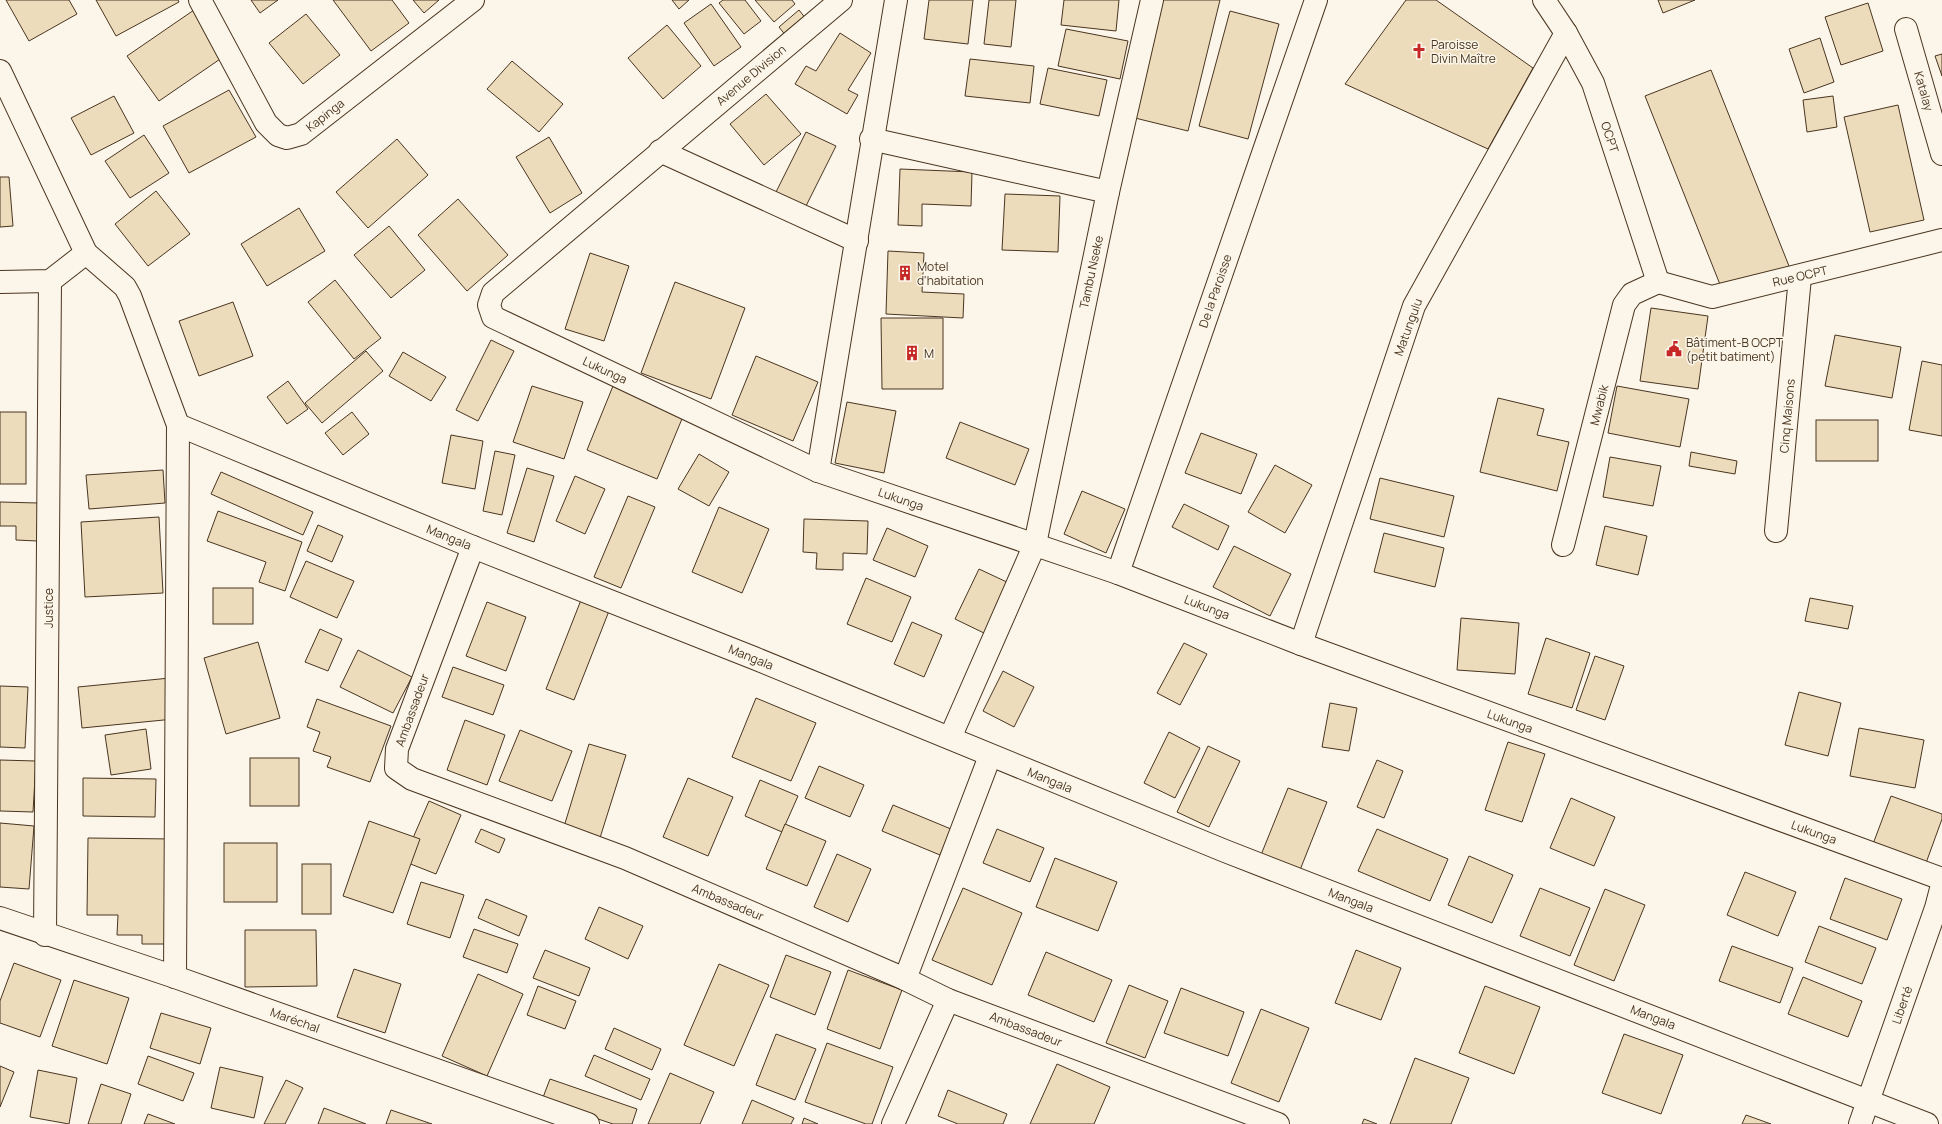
<svg xmlns="http://www.w3.org/2000/svg" width="1942" height="1124" font-family="Manrope,sans-serif">
	<style>
		.building { fill: #ecdcbc; stroke: #4a3520 }
		.lines { fill: none; stroke-linecap: round; stroke-linejoin: round }
		.minor-casing { stroke: #4a3520; stroke-width: 24 }
		.minor { stroke: #fbf6e9; stroke-width: 22 }
		.labels { text-anchor: middle; dominant-baseline: central; stroke-width: 3; stroke-linejoin: round; paint-order: stroke }
		.poi-label { font-size: 12px; fill: #4a3520; stroke: #fbf6e9; text-anchor: start }
		.street-label { font-size: 12px; fill: #4a3520; stroke: #fbf6e9 }
	</style>
	<rect width="100%" height="100%" fill="#fbf6e9"/>
	<g class="building">
		<path d="M6,0h63l8,14 -48,27z"/>
		<path d="M96,0h82l1,2 -63,34z"/>
		<path d="M251,0h27l-18,13z"/>
		<path d="M333,0h59l17,23 -38,28z"/>
		<path d="M413,0h26l-15,13z"/>
		<path d="M672,0h17l-10,9z"/>
		<path d="M723,0h22l16,21 -17,13 -25,-31z"/>
		<path d="M755,0h37l3,4 -21,18z"/>
		<path d="M929,0h44l-5,44 -44,-5z"/>
		<path d="M989,0h27l-5,47 -27,-3z"/>
		<path d="M1064,0h55l-3,31 -55,-6z"/>
		<path d="M1163,0h57l-32,131 -53,-13z"/>
		<path d="M1406,0h30l97,68 -45,81 -143,-65z"/>
		<path d="M1658,0h37l-32,13z"/>
		<path d="M1868,3l15,48 -42,14 -16,-48z"/>
		<path d="M711,4l30,43 -27,19 -30,-43z"/>
		<path d="M194,10l32,45 -67,46 -32,-45z"/>
		<path d="M799,10l11,14 -20,17 -11,-14z"/>
		<path d="M1230,11l49,13 -31,115 -49,-13z"/>
		<path d="M306,14l34,41 -37,29 -34,-41z"/>
		<path d="M667,25l34,41 -38,33 -35,-41z"/>
		<path d="M1066,29l62,12 -8,38 -62,-13z"/>
		<path d="M840,33l31,20 -23,37 10,5 -11,19 -52,-30 11,-18 10,5z"/>
		<path d="M1820,38l14,44 -30,11 -15,-44z"/>
		<path d="M1942,54v22l-7,-20z"/>
		<path d="M970,59l64,7 -4,37 -65,-7z"/>
		<path d="M512,61l51,43 -24,28 -52,-43z"/>
		<path d="M1048,68l59,12 -8,36 -59,-12z"/>
		<path d="M1711,70l78,196 -66,26 -78,-196z"/>
		<path d="M229,90l27,47 -67,36 -26,-47z"/>
		<path d="M766,94l35,40 -37,31 -34,-41z"/>
		<path d="M114,96l20,37 -43,22 -20,-37z"/>
		<path d="M1833,96l4,31 -30,5 -4,-32z"/>
		<path d="M1898,105l26,115 -54,12 -26,-115z"/>
		<path d="M806,132l30,14 -30,60 -30,-14z"/>
		<path d="M144,135l25,38 -39,25 -25,-37z"/>
		<path d="M549,137l33,56 -32,20 -34,-56z"/>
		<path d="M397,139l31,36 -60,53 -32,-36z"/>
		<path d="M900,169l72,3 -1,34 -49,-2v22l-24,-1z"/>
		<path d="M0,177h9l4,49 -13,1z"/>
		<path d="M156,191l34,43 -42,32 -33,-42z"/>
		<path d="M1005,194l55,2 -2,56 -56,-2z"/>
		<path d="M458,199l50,56 -41,36 -49,-56z"/>
		<path d="M299,208l26,43 -58,35 -26,-42z"/>
		<path d="M389,226l36,44 -34,28 -37,-43z"/>
		<path d="M888,251l36,2 -2,39 42,2 -1,24 -77,-4z"/>
		<path d="M590,253l39,13 -25,75 -39,-12z"/>
		<path d="M335,280l46,58 -27,21 -46,-57z"/>
		<path d="M675,282l70,26 -34,91 -70,-26z"/>
		<path d="M233,302l20,54 -54,20 -20,-55z"/>
		<path d="M1651,308l57,8 -10,73 -58,-8z"/>
		<path d="M881,318h62v71h-61z"/>
		<path d="M1835,335l66,12 -9,51 -67,-12z"/>
		<path d="M491,340l23,11 -36,70 -22,-11z"/>
		<path d="M366,351l17,20 -61,52 -17,-20z"/>
		<path d="M403,352l43,25 -15,24 -42,-25z"/>
		<path d="M756,356l62,26 -25,59 -61,-26z"/>
		<path d="M1922,361l20,4v71l-33,-6z"/>
		<path d="M288,381l20,28 -21,15 -20,-27z"/>
		<path d="M532,386l51,16 -19,57 -51,-17z"/>
		<path d="M613,386l71,28 -27,65 -70,-29z"/>
		<path d="M1617,386l72,13 -9,48 -72,-14z"/>
		<path d="M1498,398l46,11 -7,26 32,7 -12,49 -77,-19z"/>
		<path d="M847,402l49,9 -12,62 -49,-10z"/>
		<rect x="0" y="412" width="26" height="72"/>
		<path d="M352,412l17,22 -26,21 -18,-22z"/>
		<rect x="1816" y="420" width="62" height="41"/>
		<path d="M960,422l69,27 -14,36 -69,-27z"/>
		<path d="M1201,433l56,21 -16,40 -56,-21z"/>
		<path d="M451,435l32,6 -8,48 -33,-6z"/>
		<path d="M495,451l20,4 -13,60 -19,-4z"/>
		<path d="M1691,452l46,9 -2,13 -46,-8z"/>
		<path d="M699,454l30,18 -20,34 -31,-17z"/>
		<path d="M1610,457l51,9 -8,40 -50,-9z"/>
		<path d="M1275,465l37,20 -27,48 -37,-21z"/>
		<path d="M527,468l27,8 -20,66 -27,-9z"/>
		<path d="M163,470l2,33 -76,6 -3,-34z"/>
		<path d="M221,472l92,40 -10,23 -92,-41z"/>
		<path d="M575,476l30,13 -20,45 -29,-13z"/>
		<path d="M1380,478l74,18 -10,41 -74,-18z"/>
		<path d="M1082,491l43,18 -19,44 -42,-19z"/>
		<path d="M628,496l27,11 -34,81 -27,-11z"/>
		<path d="M0,502l38,1 -1,38 -21,-1v-14h-16z"/>
		<path d="M1184,504l45,22 -11,24 -46,-23z"/>
		<path d="M719,507l50,22 -27,64 -50,-21z"/>
		<path d="M218,511l84,31 -17,49 -26,-9 7,-20 -59,-21z"/>
		<path d="M159,517l4,76 -78,4 -4,-75z"/>
		<path d="M804,519l64,2 -1,33 -24,-1v17l-27,-1 1,-16 -14,-1z"/>
		<path d="M318,525l25,11 -11,26 -25,-11z"/>
		<path d="M1605,526l42,10 -9,39 -42,-10z"/>
		<path d="M887,528l41,18 -13,31 -42,-17z"/>
		<path d="M1384,533l60,15 -9,39 -61,-15z"/>
		<path d="M1234,546l57,28 -21,42 -57,-29z"/>
		<path d="M306,561l48,20 -17,37 -47,-21z"/>
		<path d="M979,569l32,15 -25,50 -31,-15z"/>
		<path d="M866,578l45,19 -19,45 -45,-18z"/>
		<rect x="213" y="588" width="40" height="36"/>
		<path d="M1810,598l43,8 -5,23 -43,-8z"/>
		<path d="M581,600l28,11 -35,89 -28,-11z"/>
		<path d="M487,602l39,15 -20,54 -40,-15z"/>
		<path d="M1461,618l58,5 -4,51 -58,-4z"/>
		<path d="M912,622l30,13 -18,42 -30,-13z"/>
		<path d="M320,629l22,10 -14,32 -23,-9z"/>
		<path d="M1546,638l44,15 -18,55 -44,-14z"/>
		<path d="M258,642l22,76 -54,16 -22,-76z"/>
		<path d="M1184,643l23,11 -27,51 -23,-12z"/>
		<path d="M358,650l54,27 -19,36 -53,-26z"/>
		<path d="M1595,656l29,10 -19,54 -29,-10z"/>
		<path d="M453,667l51,18 -11,30 -51,-18z"/>
		<path d="M1003,671l31,16 -20,40 -31,-16z"/>
		<path d="M170,678l4,41 -92,9 -4,-41z"/>
		<path d="M0,686l28,1 -3,61 -25,-1z"/>
		<path d="M1799,692l42,11 -13,53 -43,-11z"/>
		<path d="M756,698l60,25 -25,58 -59,-24z"/>
		<path d="M317,699l74,27 -21,56 -43,-15 4,-10 -18,-6 7,-19 -13,-5z"/>
		<path d="M1330,703l27,5 -8,43 -27,-4z"/>
		<path d="M465,720l40,15 -18,50 -40,-15z"/>
		<path d="M1859,728l65,12 -9,48 -65,-12z"/>
		<path d="M146,729l5,40 -40,6 -6,-40z"/>
		<path d="M520,730l52,21 -20,50 -53,-20z"/>
		<path d="M1169,732l31,16 -25,50 -31,-15z"/>
		<path d="M1508,742l37,12 -23,68 -37,-12z"/>
		<path d="M589,744l37,11 -27,86 -36,-11z"/>
		<path d="M1208,746l32,15 -31,66 -32,-15z"/>
		<rect x="250" y="758" width="49" height="48"/>
		<path d="M0,760l36,1 -3,51 -33,-1z"/>
		<path d="M1377,760l26,11 -19,47 -27,-11z"/>
		<path d="M819,766l45,19 -14,32 -45,-19z"/>
		<path d="M83,778l73,1 -1,38 -72,-1z"/>
		<path d="M688,778l45,19 -25,59 -45,-19z"/>
		<path d="M760,780l38,16 -16,36 -37,-16z"/>
		<path d="M1288,788l39,14 -27,68 -39,-15z"/>
		<path d="M1891,796l51,18v5l-16,44 -53,-19z"/>
		<path d="M1571,798l44,19 -21,49 -44,-18z"/>
		<path d="M429,801l32,14 -25,59 -33,-13z"/>
		<path d="M893,805l58,24 -11,26 -58,-24z"/>
		<path d="M369,821l51,18 -27,74 -50,-17z"/>
		<path d="M0,823l34,3 -5,63 -29,-2z"/>
		<path d="M785,824l41,17 -19,45 -41,-17z"/>
		<path d="M481,829l24,10 -6,14 -24,-11z"/>
		<path d="M997,829l47,19 -14,34 -47,-19z"/>
		<path d="M1377,829l71,30 -18,42 -72,-30z"/>
		<path d="M88,838l85,1 -2,105h-29v-9h-25l1,-20h-31z"/>
		<rect x="224" y="843" width="53" height="59"/>
		<path d="M837,854l34,15 -23,53 -34,-15z"/>
		<path d="M1469,856l44,19 -21,48 -44,-18z"/>
		<path d="M1055,858l62,24 -19,49 -62,-24z"/>
		<rect x="302" y="864" width="29" height="50"/>
		<path d="M1745,872l51,20 -18,44 -51,-21z"/>
		<path d="M1845,878l57,21 -15,41 -57,-21z"/>
		<path d="M421,882l43,13 -14,43 -43,-14z"/>
		<path d="M963,888l59,25 -30,72 -60,-25z"/>
		<path d="M1540,888l50,20 -20,48 -50,-20z"/>
		<path d="M1605,889l40,16 -31,76 -40,-16z"/>
		<path d="M486,899l41,17 -8,20 -41,-18z"/>
		<path d="M599,907l44,19 -15,33 -43,-20z"/>
		<path d="M1819,926l57,22 -14,36 -57,-22z"/>
		<path d="M474,929l44,15 -11,29 -44,-16z"/>
		<path d="M245,930h71l1,56 -72,1z"/>
		<path d="M1732,946l61,22 -13,35 -61,-22z"/>
		<path d="M545,950l45,18 -11,28 -46,-18z"/>
		<path d="M1356,950l45,18 -20,52 -46,-17z"/>
		<path d="M1046,952l66,28 -18,42 -66,-27z"/>
		<path d="M786,955l45,17 -16,43 -45,-18z"/>
		<path d="M14,963l47,17 -21,57 -40,-14v-22z"/>
		<path d="M719,964l50,21 -35,81 -50,-21z"/>
		<path d="M354,969l47,15 -16,49 -48,-16z"/>
		<path d="M848,970l54,20 -22,59 -53,-20z"/>
		<path d="M478,974l45,20 -36,82 -45,-20z"/>
		<path d="M1803,977l59,24 -14,36 -60,-23z"/>
		<path d="M74,980l55,18 -22,66 -55,-18z"/>
		<path d="M1129,985l39,16 -23,57 -39,-15z"/>
		<path d="M538,986l38,15 -11,28 -38,-14z"/>
		<path d="M1485,986l55,21 -26,67 -55,-21z"/>
		<path d="M1181,988l63,24 -16,44 -64,-23z"/>
		<path d="M1261,1009l48,19 -30,74 -48,-19z"/>
		<path d="M161,1013l50,15 -11,36 -50,-16z"/>
		<path d="M614,1028l47,21 -9,21 -47,-21z"/>
		<path d="M776,1034l40,15 -21,51 -39,-15z"/>
		<path d="M1624,1034l59,21 -22,59 -59,-21z"/>
		<path d="M827,1043l66,24 -21,57h-6l-61,-22z"/>
		<path d="M594,1055l56,24 -9,21 -56,-24z"/>
		<path d="M148,1056l46,17 -11,28 -45,-17z"/>
		<path d="M1415,1058l54,20 -18,46h-61z"/>
		<path d="M1057,1064l53,23 -16,37h-64z"/>
		<path d="M0,1066l14,6 -14,35z"/>
		<path d="M220,1067l43,10 -9,41 -43,-10z"/>
		<path d="M38,1070l39,8 -8,46 -39,-7z"/>
		<path d="M670,1073l44,19 -14,32h-52z"/>
		<path d="M550,1079l87,30 -5,15h-19l-71,-24z"/>
		<path d="M286,1080l17,8 -18,36h-21z"/>
		<path d="M101,1084l30,10 -10,30h-33z"/>
		<path d="M948,1090l59,24 -4,10h-45l-20,-8z"/>
		<path d="M752,1100l42,18 -3,6h-49z"/>
		<path d="M324,1108l42,16h-48z"/>
		<path d="M391,1110l41,14h-46z"/>
		<path d="M148,1114l27,10h-31z"/>
		<path d="M1746,1115l25,9h-29z"/>
		<path d="M804,1118l14,6h-16z"/>
		<path d="M1364,1119l13,5h-15z"/>
	</g>
	<g class="lines">
		<defs>
			<g id="minor">
				<path d="M200,0l66,123 12,12 9,3 14,-4 172,-134"/>
				<path d="M841,0l-348,293 -4,12 4,12 325,154 300,102 183,71 641,235"/>
				<path d="M1544,0l22,33 27,50 65,199"/>
				<path d="M1906,29l36,125"/>
				<path d="M0,71l86,182 39,34 5,9 48,129 -3,552"/>
				<path d="M871,139l237,53"/>
				<path d="M660,151l197,90"/>
				<path d="M0,282l50,-1 36,-28"/>
				<path d="M1658,282l54,15 230,-57"/>
				<path d="M178,425l295,122 281,111 471,193 702,273"/>
				<path d="M818,471l78,-471"/>
				<path d="M1776,531l24,-254"/>
				<path d="M1563,545l61,-240 8,-11 26,-12"/>
				<path d="M473,547l-76,202 -1,19 16,11 213,79 280,121 43,21 330,124"/>
				<path d="M1118,573l198,-573"/>
				<path d="M1301,644l113,-338 152,-273"/>
				<path d="M950,738l85,-194 73,-352 44,-192"/>
				<path d="M0,918l175,59 413,147"/>
				<path d="M45,935l5,-654"/>
				<path d="M905,979l85,-223"/>
				<path d="M893,1124l55,-124"/>
				<path d="M1860,1124l76,-216 6,-23"/>
			</g>
		</defs>
		<use href="#minor" class="minor-casing"/>
		<use href="#minor" class="minor"/>
	</g>
	<defs>
		<symbol id="church-bare" viewBox="-9 -9 18 18"><path d="M-1.2-6h2.4v3.5h3.3v2.4h-3.3V6h-2.4V-.1h-3.3v-2.4h3.3Z" fill="#c62828" stroke="#fbf6e9" stroke-width="2.5" paint-order="stroke"/></symbol>
		<symbol id="building-bare" viewBox="-9 -9 18 18"><path d="M-4-6H4V6H1V3H-1V6H-4ZM-2.5-4.3h1.7v1.8h-1.7ZM.8-4.3h1.7v1.8H.8ZM-2.5-1h1.7V.8h-1.7ZM.8-1h1.7V.8H.8Z" fill="#c62828" stroke="#fbf6e9" stroke-width="2.5" paint-order="stroke"/></symbol>
		<symbol id="civic-bare" viewBox="-9 -9 18 18"><path d="M-.6-6.5H3V-4.5H.6V-3L4-1V1h2V6H-6V1h2V-1L-.6-3ZM-1.2 2.5V6h2.4V2.5Z" fill="#c62828" stroke="#fbf6e9" stroke-width="2.5" paint-order="stroke"/></symbol>
	</defs>
	<g fill-rule="evenodd">
		<use href="#church-bare" x="1408" y="40" width="22" height="22"/>
		<use href="#building-bare" x="894" y="262" width="22" height="22"/>
		<use href="#civic-bare" x="1663" y="338" width="22" height="22"/>
		<use href="#building-bare" x="901" y="342" width="22" height="22"/>
	</g>
	<g class="labels">
		<g class="poi-label">
			<text x="1431" y="44">Paroisse<tspan x="1431" dy="14">Divin Maître</tspan></text>
			<text x="917" y="266">Motel<tspan x="917" dy="14">d'habitation</tspan></text>
			<text x="1686" y="342">Bâtiment-B OCPT<tspan x="1686" dy="14">(petit batiment)</tspan></text>
			<text x="924" y="353">M</text>
		</g>
		<g class="street-label">
			<text transform="translate(751 75) rotate(-40)">Avenue Division</text>
			<text transform="translate(1924 91) rotate(74)">Katalay</text>
			<text transform="translate(325 115) rotate(-38)">Kapinga</text>
			<text transform="translate(1610 137) rotate(72)">OCPT</text>
			<text transform="translate(1091 272) rotate(-78)">Tambu Nseke</text>
			<text transform="translate(1800 276) rotate(-13)">Rue OCPT</text>
			<text transform="translate(1215 291) rotate(-71)">De la Paroisse</text>
			<text transform="translate(1408 327) rotate(-70)">Matungulu</text>
			<text transform="translate(605 370) rotate(25)">Lukunga</text>
			<text transform="translate(1599 405) rotate(-76)">Mwabik</text>
			<text transform="translate(1787 416) rotate(-85)">Cinq Maisons</text>
			<text transform="translate(901 499) rotate(19)">Lukunga</text>
			<text transform="translate(449 537) rotate(22)">Mangala</text>
			<text transform="translate(1207 607) rotate(21)">Lukunga</text>
			<text transform="translate(48 608) rotate(-90)">Justice</text>
			<text transform="translate(751 657) rotate(22)">Mangala</text>
			<text transform="translate(412 710) rotate(-70)">Ambassadeur</text>
			<text transform="translate(1510 721) rotate(20)">Lukunga</text>
			<text transform="translate(1050 780) rotate(22)">Mangala</text>
			<text transform="translate(1814 832) rotate(20)">Lukunga</text>
			<text transform="translate(1351 900) rotate(21)">Mangala</text>
			<text transform="translate(728 902) rotate(23)">Ambassadeur</text>
			<text transform="translate(1902 1005) rotate(-71)">Liberté</text>
			<text transform="translate(1653 1017) rotate(21)">Mangala</text>
			<text transform="translate(295 1020) rotate(20)">Maréchal</text>
			<text transform="translate(1026 1029) rotate(21)">Ambassadeur</text>
		</g>
	</g>
</svg>
